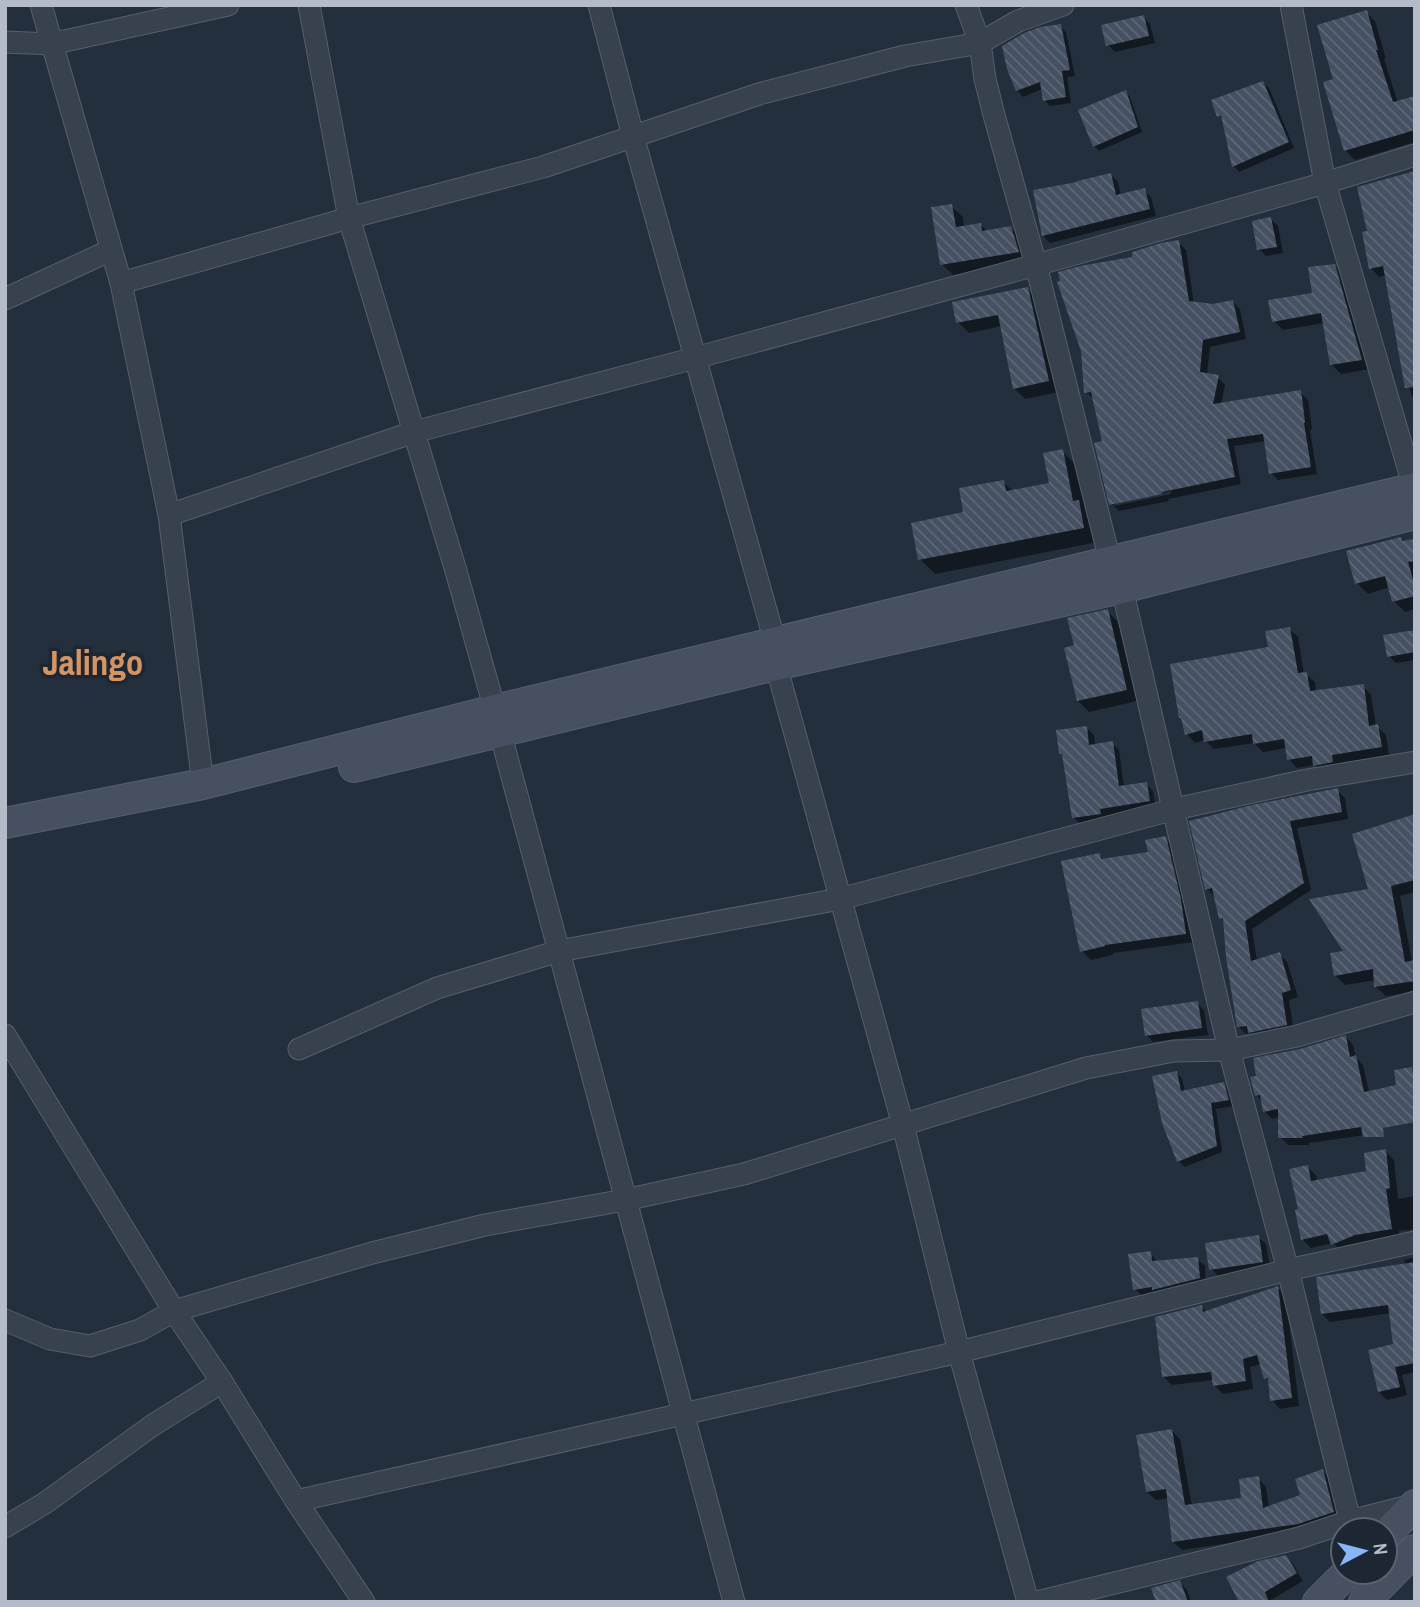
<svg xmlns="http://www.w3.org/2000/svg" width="1420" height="1607" font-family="'Archivo Narrow',sans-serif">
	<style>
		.shadow { fill: #0007; fill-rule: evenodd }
		.building { fill: url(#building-back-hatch) }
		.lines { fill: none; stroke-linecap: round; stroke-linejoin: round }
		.street-casing { stroke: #565f6c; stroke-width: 23 }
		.secondary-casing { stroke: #565f6c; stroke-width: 32 }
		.street { stroke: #38414e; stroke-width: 21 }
		.secondary { stroke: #465061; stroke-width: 30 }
		.labels { text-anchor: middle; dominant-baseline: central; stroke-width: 7; stroke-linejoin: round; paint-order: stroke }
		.town-label { font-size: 35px; font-weight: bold; fill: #d59563; stroke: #1d2633 }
	</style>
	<defs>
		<pattern id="building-back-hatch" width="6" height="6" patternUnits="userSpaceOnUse" patternTransform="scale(1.75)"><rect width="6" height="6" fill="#455162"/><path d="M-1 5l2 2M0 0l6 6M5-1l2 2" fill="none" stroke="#5d6877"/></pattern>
	</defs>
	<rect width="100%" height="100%" fill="#242f3e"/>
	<g class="shadow">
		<path d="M1366,12l9,9 11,38h-2l14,44 17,-5v44l-60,18 -9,-9 -11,-71z"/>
		<path d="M1143,17l7,7 5,19 -40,9 -7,-7z"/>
		<path d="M1060,26l6,6 9,44 -8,1 4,26 -21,3 -6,-6 -2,-11 -19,8 -6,-7z"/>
		<path d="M1263,83l6,5 25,60 -55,24 -5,-6 -10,-45 -3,-3 9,-5 -11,1v2l-6,-15z"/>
		<path d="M1126,92l4,5 12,35 -43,19 -5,-5 -14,-35z"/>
		<path d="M1415,173v237l-2,-12 -2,-3 -24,-120 -8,2 -8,-9 -2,-36z"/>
		<path d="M1111,175l7,7 3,14 23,-6 7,7 5,19 -106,27 -7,-7z"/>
		<path d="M951,206l12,11 1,10 16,-3 8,8 23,-4 11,11 7,24 -76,12 -11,-11z"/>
		<path d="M1271,219l7,7 5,27 -17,3 -7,-7z"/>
		<path d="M1178,242l8,8 8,54 19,2 19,-5 8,8 6,30 -36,8 -3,28 11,2 7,8 -4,20 79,-13 8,8 4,29 -2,1 7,44 -39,6 -7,-7 -5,-32 -32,5 7,38 -73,15 1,2 -50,10 -8,-7 -7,-61 -10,-44 -8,-7 48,-134zM1171,491v3l-57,12v-4z"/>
		<path d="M1334,265l10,10 26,94 -29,5 -10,-10 -7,-41 -41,7 -9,-9 40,-27z"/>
		<path d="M1027,289l12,11 20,92 -34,7 -11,-11 -12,-62 -33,7 -11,-11z"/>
		<path d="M1062,451l15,15 8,43 9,8 4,25 -163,32 -15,-15 46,-45 37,-32 10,9 38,-7z"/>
		<path d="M1401,538l4,5 10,-2v68l-10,3 -11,-11 -4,-14 -22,7 -11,-11z"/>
		<path d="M1107,611l11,11 19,79 -48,11 -11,-11 -2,-54z"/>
		<path d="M1289,629l9,8 6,37h2l9,8 1,10 47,-6 8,9 5,31 10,9 3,20 -50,9 2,7 -18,2 -8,-8 -18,3 -8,-9 -2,-11 -24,4 -9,-9 -40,6 -9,-9 -10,3 -8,-9z"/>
		<path d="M1415,632v28l-19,3 -7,-7z"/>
		<path d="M1087,728l7,7 1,11 17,-3 7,7 5,37 22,-3 7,7 3,17 -49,8v4l-26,4 -8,-7 -8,-60 -4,-4z"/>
		<path d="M1337,790l8,8 3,21 -51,9 14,62 -59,39 5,32 22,-7 8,8 11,35 -9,3 5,32 -36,7 -7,-6 -5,1 -7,-7 -14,-106 -4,-3 -7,-22 -7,-7 -16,-67z"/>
		<path d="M1415,816v76l-15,4 12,66h3v30l-29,4 -10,-9v-7l-31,5 -10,-10 11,-23 24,-61z"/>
		<path d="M1165,838l9,9 20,95 -81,11v2l-22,5 -9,-9 17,-96 5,5 46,-7z"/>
		<path d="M1197,1003l7,7 4,25 -55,7 -7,-7z"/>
		<path d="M1346,1037l7,8 3,13 7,7 6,27 29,-6 13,-17 4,4v37l-49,25 -57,8v2h-21l-8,-8v-20l-8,2 -8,-8 -2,-10 -6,-6 44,-44z"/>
		<path d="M1177,1073l5,6 3,13 38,-8 6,6 5,16 -18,3 6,43 -37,15 -6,-6z"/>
		<path d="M1385,1151l9,9 4,39 17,-3v33l-16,2 1,7 -58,14 -9,-9 -22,5 -9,-9 -2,-28 7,-44 9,8 1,7 51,-9z"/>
		<path d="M1258,1237l8,7 4,24 -52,8 -7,-7z"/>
		<path d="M1150,1253l8,9 39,-3 8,7 1,19 -64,11 -7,-7z"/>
		<path d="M1415,1257v115l-13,3 5,20 -20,5 -8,-8 16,-47 -4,-32 -61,9 -8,-8 83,-49 -1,-5z"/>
		<path d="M1278,1288l8,9 13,109 -19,3 -8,-9 -2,-18 -4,-4 -4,-14 -12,3 3,22 -30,5 -8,-8 -1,-6 -42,5 -9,-9 39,-69 5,5z"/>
		<path d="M1171,1430l9,9 12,67 51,-7 15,-21 8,9 3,21 33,-12 20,-25 9,8 11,42 -35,11 -125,18 -9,-8 -4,-44 -13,2 -9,-8z"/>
		<path d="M1286,1557l7,7 10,17 -32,19 1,2h-31z"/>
		<path d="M1180,1582l7,8 4,12h-33z"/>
	</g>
	<g class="building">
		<path d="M1367,10l11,40h-2l17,52 22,-6v34l-71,21 -21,-69 10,-3 -16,-54z"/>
		<path d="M1144,15l5,21 -43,10 -5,-21z"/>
		<path d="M1061,24l9,46 -8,1 4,26 -23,4 -3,-19 -24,9 -9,-22 -5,-23 22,-13 16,-6z"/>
		<path d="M1263,81l26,61 -57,25 -11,-52 -4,2 -6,-17z"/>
		<path d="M1126,90l12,37 -45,20 -15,-37z"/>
		<path d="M1415,171v216l-10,1 -22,-122 -14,3 -7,-37 5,-1 -10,-44z"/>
		<path d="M1111,173l5,22 29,-7 5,21 -108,27 -9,-46 44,-8v-1z"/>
		<path d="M952,204l4,23 25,-4 1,8 29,-5 8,26 -79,13 -9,-58z"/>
		<path d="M1271,217l6,30 -20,3 -5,-29z"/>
		<path d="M1179,240l10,61 24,3 20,-4 7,32 -37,8 -3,32 19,3 -6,29 88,-14 4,32 -1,1 7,44 -42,7 -6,-40 -36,5 8,38 -73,15v2l-53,11 -15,-62 8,-2 -11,-49 -7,1 -3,-42 -24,-69 3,-1 -2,-9 22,-6 52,-9v-5l29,-9z"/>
		<path d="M1335,264l27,96 -32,5 -9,-52 -49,9 -4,-22 44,-7 -4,-26z"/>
		<path d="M1028,287l21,94 -36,8 -15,-74 -42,8 -4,-21z"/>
		<path d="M1063,449l10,52 6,-1 5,28 -166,32 -7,-37 52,-11 -4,-24 45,-8 2,11 43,-8 -6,-30z"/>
		<path d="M1401,537l1,4 13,-2v22l-7,1 7,25v9l-23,6 -7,-26 -30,8 -9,-33z"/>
		<path d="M1108,609l19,81 -50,11 -13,-53 10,-3 -7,-27z"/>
		<path d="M1290,627l8,46 9,-1 3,19 54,-7 5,42 9,-2 4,23 -50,8 1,7 -20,4 -1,-10 -25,4 -3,-21 -31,5 -1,-10 -48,8 -2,-12 -17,5 -4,-17h-2l-9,-54 98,-17 -3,-16z"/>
		<path d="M1415,630v22l-28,5 -4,-22z"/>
		<path d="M1087,726l2,19 24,-4 6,45 28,-4 3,19 -50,8 1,5 -29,4 -10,-64h-3l-3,-24z"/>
		<path d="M1338,788l4,24 -52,9 14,62 -59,38 6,40 29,-9 11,38 -9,3 5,32 -39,8 -1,-7 -10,1 -11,-70 -3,-39 -4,1 -7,-31 -7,2 -16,-69 63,-16z"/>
		<path d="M1415,814v66l-24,6 14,76 10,-2v21l-41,6 -1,-18 -39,7 -4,-23 13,-2 -34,-52 59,-10 -16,-55z"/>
		<path d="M1166,836l15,63 5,35 -81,11v1l-25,6 -19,-91 39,-8 1,6 47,-7 -3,-12z"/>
		<path d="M1198,1001l4,27 -57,8 -4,-27z"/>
		<path d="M1346,1035l4,22 6,-2 8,37 32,-7 -2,-15 18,-3 3,19v36l-32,6 1,9h-21l-2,-10 -59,9 1,2h-25v-29l-15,3 -3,-17 -5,1 -5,-19 6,-1 -3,-18 47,-9z"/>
		<path d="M1177,1071l4,20 43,-9 5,18 -18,3 6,43 -40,16 -15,-39 -10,-47z"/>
		<path d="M1386,1149l4,39 -4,1 6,40 -37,6 -24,10 -4,-11 -26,6 -6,-30 3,-1 -9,-40 19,-4 3,16 55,-10 -2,-18z"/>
		<path d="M1259,1235l4,27 -54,8 -4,-27z"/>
		<path d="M1151,1251l1,10 46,-4 2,21 -48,12v-3l-19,3 -5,-36z"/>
		<path d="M1415,1262v101l-20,4 5,20 -22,5 -10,-42 25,-6 -5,-39 -67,9 -5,-37z"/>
		<path d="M1278,1286l14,112 -22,3 -2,-23 -4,1 -7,-24 -14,4 3,22 -33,5 -2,-14 -49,5 -7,-60 47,-12 1,7z"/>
		<path d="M1172,1429l13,76 56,-7 -2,-19 20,-3 4,32 37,-13 -5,-16 28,-10 11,43 -36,12 -126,18 -6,-53 -20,3 -10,-57z"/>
		<path d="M1286,1555l11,18 -32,19 4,10h-30l-13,-25 32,-16z"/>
		<path d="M1180,1580l8,22h-32l-5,-14z"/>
	</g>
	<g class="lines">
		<defs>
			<g id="street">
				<path d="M41,5l80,278 48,232 34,269"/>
				<path d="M309,5l40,213 107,353 39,139"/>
				<path d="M599,5l34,131 142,506"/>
				<path d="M966,5l14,38 5,36 9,36 42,150 74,296"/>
				<path d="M1291,5l34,178 89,305"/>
				<path d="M5,42l46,2 177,-39"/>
				<path d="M121,283l228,-65 194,-51 216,-73 146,-38 75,-13 38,-22 45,-16"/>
				<path d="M5,299l106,-49"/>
				<path d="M169,515l245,-83 281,-74 341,-93 289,-82 90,-28"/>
				<path d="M1122,588l107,462 59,220 62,251"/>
				<path d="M776,665l127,460 56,227 69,250"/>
				<path d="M500,732l234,870"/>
				<path d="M5,1035l169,276 48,71 74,119 68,101"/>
				<path d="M299,1049l138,-61 122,-37 281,-52 335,-90 132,-29 108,-18"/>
				<path d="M5,1320l45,19 40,7 50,-16 34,-19 198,-58 113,-28 140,-25 119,-26 342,-106 88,-17 55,-1 68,-14 118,-34"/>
				<path d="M296,1501l663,-149 329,-82 127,-28"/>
				<path d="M5,1527l40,-24 108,-78 69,-43"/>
				<path d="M1037,1602l262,-64 51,-17 63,-16"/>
			</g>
			<g id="secondary">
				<path d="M354,767l422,-102 346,-77 293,-74"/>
				<path d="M5,823l198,-39 292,-74 920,-222"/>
				<path d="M1385,1535l30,-30"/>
				<path d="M1318,1602l30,-30"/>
				<path d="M1364,1602l51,-52"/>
			</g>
		</defs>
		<use href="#street" class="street-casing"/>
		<use href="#secondary" class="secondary-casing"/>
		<use href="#street" class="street"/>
		<use href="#secondary" class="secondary"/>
	</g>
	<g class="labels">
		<g class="town-label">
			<text x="93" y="662">Jalingo</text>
		</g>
	</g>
	<rect width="1420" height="1607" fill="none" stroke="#b4bcc9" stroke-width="14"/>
	<g transform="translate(1364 1551) rotate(83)"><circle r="33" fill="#1d2633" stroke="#59626f" stroke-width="2"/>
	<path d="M0-5L12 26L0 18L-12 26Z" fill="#8ab4f8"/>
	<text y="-10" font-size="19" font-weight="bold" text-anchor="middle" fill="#b4bcc9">N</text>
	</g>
</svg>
